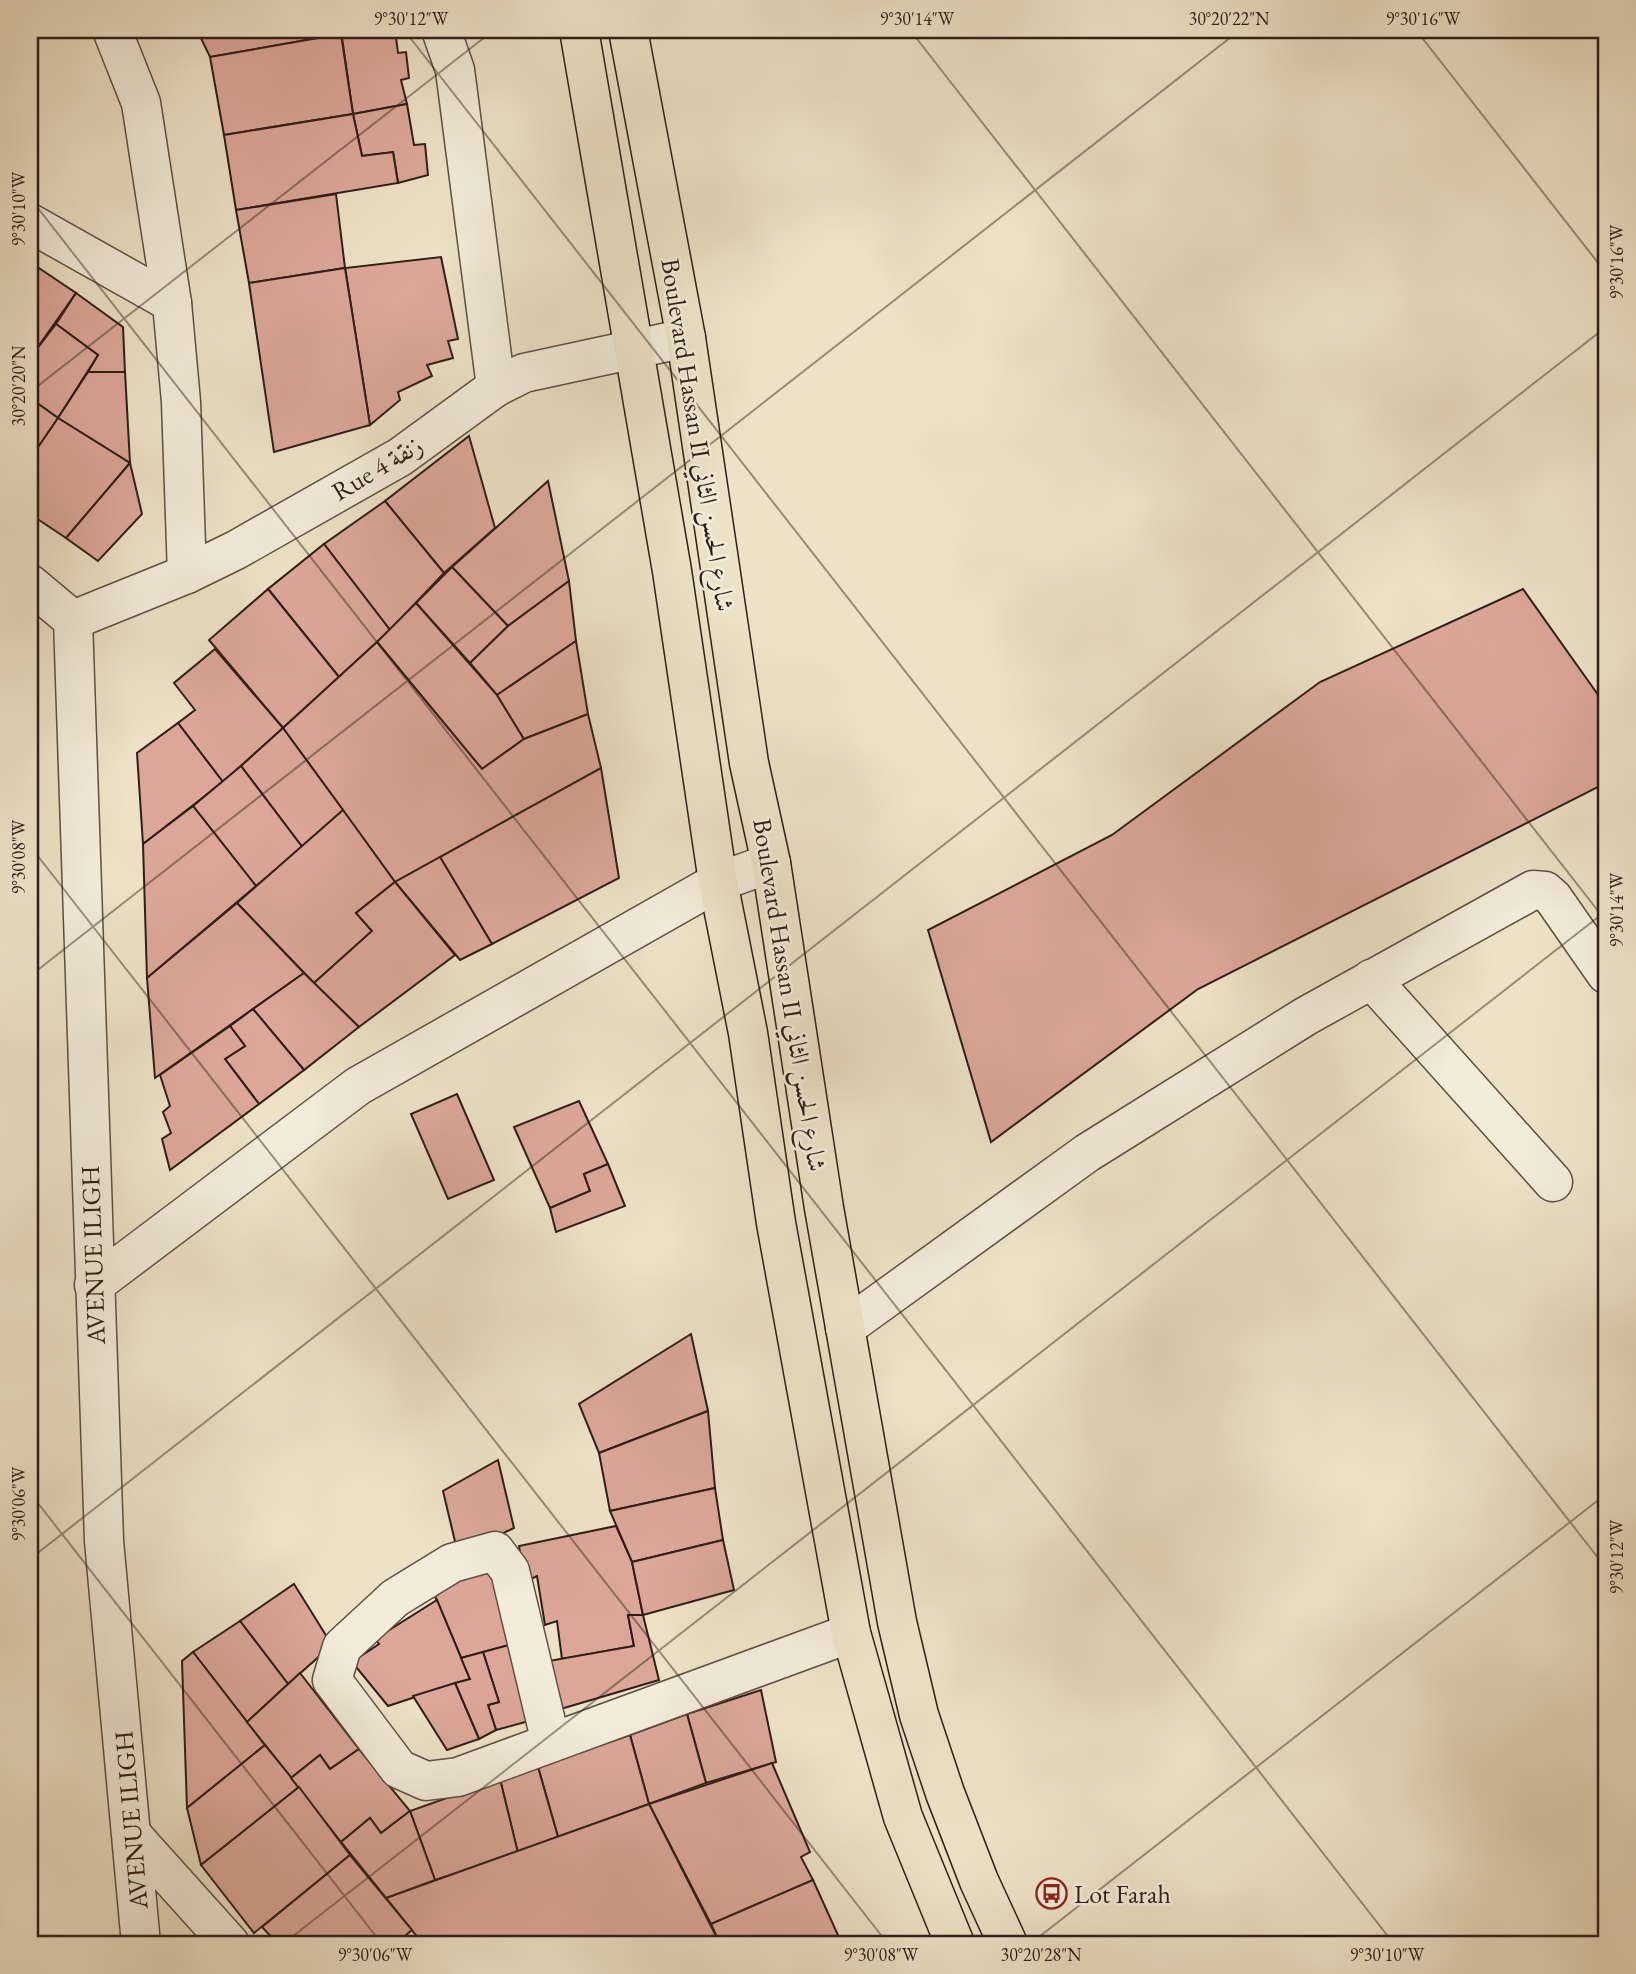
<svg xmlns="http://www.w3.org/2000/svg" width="1636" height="1974" font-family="'EB Garamond',Amiri,serif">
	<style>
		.building { fill: #dca799; stroke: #2f1e17; stroke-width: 2 }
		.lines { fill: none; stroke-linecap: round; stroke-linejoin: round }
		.street-casing { stroke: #5e4f43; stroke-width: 41 }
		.primary-casing { stroke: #2f1e17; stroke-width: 41 }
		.street { stroke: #f3ecdb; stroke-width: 38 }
		.primary { stroke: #ede2c7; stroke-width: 38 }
		.ticks { fill: none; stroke: #2f1e17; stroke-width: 2; stroke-opacity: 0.45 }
		.labels { text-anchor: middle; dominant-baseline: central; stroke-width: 5; stroke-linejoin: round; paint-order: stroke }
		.street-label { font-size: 26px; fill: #2f1e17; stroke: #f3ecdb }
		.poi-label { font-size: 26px; fill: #2f1e17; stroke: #f3ecdb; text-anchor: start }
		.neatline { fill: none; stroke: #2f1e17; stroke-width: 2.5 }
		.ticks-label { font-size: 18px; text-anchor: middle; fill: #2f1e17 }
	</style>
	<rect width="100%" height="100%" fill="#ede2c7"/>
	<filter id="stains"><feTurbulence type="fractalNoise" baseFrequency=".00286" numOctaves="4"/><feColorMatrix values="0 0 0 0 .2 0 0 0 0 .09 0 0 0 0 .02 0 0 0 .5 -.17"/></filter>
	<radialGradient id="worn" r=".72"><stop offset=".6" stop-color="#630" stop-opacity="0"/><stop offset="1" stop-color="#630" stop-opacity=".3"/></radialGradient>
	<g class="building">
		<path d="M197,30h142l2,4 -131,23z"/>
		<path d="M339,30h46l-43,8z"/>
		<path d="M385,30h10l3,23 8,-1 3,26 -8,2 6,24 -54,10 -11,-76z"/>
		<path d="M341,34l12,80 -129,21 -14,-78z"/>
		<path d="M407,104l7,41 11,-1 3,31 -30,8 -5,-31 -31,4 -9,-42z"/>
		<path d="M353,114l9,42 31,-4 5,31 -162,27 -12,-75z"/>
		<path d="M336,194l9,74 -96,15 -13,-73z"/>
		<path d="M441,257l17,82 -10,2 5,17 -26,7 5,11 -34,16 2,8 -30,25 -25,-157z"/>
		<path d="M30,262l46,31 -46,65z"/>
		<path d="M345,268l25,157 -96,27 -25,-169z"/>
		<path d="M76,293l47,34 2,45h-37l10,-17 -42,-31z"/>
		<path d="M56,324l42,31 -40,63 -28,-20v-40z"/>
		<path d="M88,372h37l5,91 -72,-45z"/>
		<path d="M30,398l28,20 -28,41z"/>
		<path d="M58,418l72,45 -64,75 -36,-24v-55z"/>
		<path d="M469,436l26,92 -51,45 -59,-72z"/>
		<path d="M130,463l12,51 -44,47 -32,-23z"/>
		<path d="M548,481l21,100 -61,45 -56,-59z"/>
		<path d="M385,501l59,72 -54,57 -66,-86z"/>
		<path d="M324,544l66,86 -51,47 -71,-88z"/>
		<path d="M452,567l56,59 -38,37 -54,-60z"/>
		<path d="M569,581l7,60 -79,54 -27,-32 38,-37z"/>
		<path d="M268,589l71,88 -56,51 -74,-88z"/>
		<path d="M1523,589l83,117v77l-408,206 -207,153 -63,-212 184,-95 208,-153z"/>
		<path d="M416,603l81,92 27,44 -42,30 -105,-127z"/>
		<path d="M576,641l12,73 -64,25 -27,-44z"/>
		<path d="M377,642l105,127 42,-30 64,-25 13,54 -206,114 -112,-154z"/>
		<path d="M215,649l68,79 -60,54 -45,-59 17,-13 -21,-27z"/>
		<path d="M178,723l45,59 -80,62 -6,-91z"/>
		<path d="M283,728l60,82 -40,38 -62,-82z"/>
		<path d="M241,766l62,82 -47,38 -63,-80z"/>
		<path d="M601,768l18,110 -127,66 -52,-87z"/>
		<path d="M193,806l63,80 -109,92 -4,-134z"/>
		<path d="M343,810l52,72 -39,31 16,18 -58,52 -77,-80z"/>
		<path d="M440,857l52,87 -32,16 -65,-78z"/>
		<path d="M395,882l60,73 -96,72 -45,-44 58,-52 -16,-18z"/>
		<path d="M237,903l67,70 -149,105 -8,-100z"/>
		<path d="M304,973l55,54 -55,43 -51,-61z"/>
		<path d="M253,1009l51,61 -45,34 -34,-45 20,-13 -15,-20z"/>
		<path d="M230,1026l15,20 -20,13 34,45 -89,66 -8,-31 9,-6 -8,-21 7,-6 -10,-31z"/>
		<path d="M457,1094l37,86 -46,19 -37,-85z"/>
		<path d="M579,1101l29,63 -24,10 6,17 -40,17 -36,-81z"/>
		<path d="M608,1164l17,42 -69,26 -6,-24 40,-17 -6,-17z"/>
		<path d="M691,1334l17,77 -109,42 -20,-49z"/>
		<path d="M708,1411l7,77 -105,23 -11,-58z"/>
		<path d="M498,1460l16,68 -56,26 -15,-63z"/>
		<path d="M715,1488l8,52 -91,22 -22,-51z"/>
		<path d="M616,1526l16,36 11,53h-15l6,31 -72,13 -5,-38 -12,4 -8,-49 -12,6 -6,-36z"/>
		<path d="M723,1540l11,50 -91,25 -11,-53z"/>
		<path d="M494,1566l19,78 -52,14 -29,-69z"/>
		<path d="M294,1584l38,61 -44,39 -48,-63z"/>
		<path d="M437,1600l33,79 -82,27 -36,-44 27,-18 -4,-5z"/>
		<path d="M628,1615h15l16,65 -105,31 -11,-49 91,-16z"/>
		<path d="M240,1621l48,63 -41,38 -54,-70z"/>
		<path d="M513,1644l16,77 -33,9 -8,-25 11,-3 -16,-50z"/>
		<path d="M193,1652l72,93 -78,63 -5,-147z"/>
		<path d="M483,1652l16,50 -11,3 8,25 -17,9 -24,-56 15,-4 -9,-21z"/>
		<path d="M300,1673l59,76 -29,20 -10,-14 -29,23 -44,-56z"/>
		<path d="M455,1683l24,56 -32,11 -34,-54z"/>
		<path d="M761,1690l15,72 -70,21 -19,-69z"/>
		<path d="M687,1714l19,69 -57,21 -19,-69z"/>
		<path d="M630,1735l19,69 -91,33 -20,-70z"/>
		<path d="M265,1745l34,42 -98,78 -14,-57z"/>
		<path d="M359,1749l51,62 -29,22 -11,-15 -29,24 -50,-64 29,-23 10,14z"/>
		<path d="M772,1763l38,89 -9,5 12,23 -102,44 -62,-120z"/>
		<path d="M538,1767l20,70 -40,16 -18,-74z"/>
		<path d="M500,1779l18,74 -83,27 -25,-69z"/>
		<path d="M299,1787l51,68 -96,78 -53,-68z"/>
		<path d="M649,1804l71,140h-297l-37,-46z"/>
		<path d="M410,1811l25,69 -49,18 -45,-56 29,-24 11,15z"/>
		<path d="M350,1855l62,75 -17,14h-117l-16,-17z"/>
		<path d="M813,1880l29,64h-122l-9,-20z"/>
	</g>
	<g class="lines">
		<defs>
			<g id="street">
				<path d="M112,30l29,73 31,200 9,99 6,172"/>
				<path d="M441,30l14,40 41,317"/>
				<path d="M30,223l142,80"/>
				<path d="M30,584l43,36 31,921 37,403"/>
				<path d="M73,620l114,-46 49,-24 164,-93 96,-70 28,-14 162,-35"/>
				<path d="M1371,979l182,203"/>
				<path d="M94,1285l264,-199 360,-204 53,-19"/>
				<path d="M845,1328l242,-175 219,-137 227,-126 12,1 8,7 53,76"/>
				<path d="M551,1743l-41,-172 -15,-20 -43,12 -57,35 -53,49 -10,33 67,89 27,12 32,-4 393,-144"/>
				<path d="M133,1836l97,108"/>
			</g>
			<g id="primary">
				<path d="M579,30l93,541 46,311 30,151 28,190 75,410 52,184 52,127"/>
				<path d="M628,30l58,308 63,425 22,100 53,345 73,414 22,93 26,78 34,88 29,63"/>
			</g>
		</defs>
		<use href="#street" class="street-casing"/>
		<use href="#primary" class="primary-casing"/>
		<use href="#street" class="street"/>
		<use href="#primary" class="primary"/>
	</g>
	<path class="ticks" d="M404,30l1202,1538M910,30l696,891M1416,30l190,243M30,198l1364,1746M30,392l464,-362M30,846l858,1098M30,976l1210,-946M30,1493l352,451M30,1559l1576,-1232M283,1944l1323,-1033M1030,1944l576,-450"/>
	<defs>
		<symbol id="bus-ring" viewBox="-11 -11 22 22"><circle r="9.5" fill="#f3ecdb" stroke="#8f2418" stroke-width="1.5"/><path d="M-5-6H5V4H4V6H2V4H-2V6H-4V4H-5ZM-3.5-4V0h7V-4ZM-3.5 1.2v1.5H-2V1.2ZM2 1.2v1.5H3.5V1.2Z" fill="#8f2418"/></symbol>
	</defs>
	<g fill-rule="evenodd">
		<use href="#bus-ring" x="1034" y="1876" width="35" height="35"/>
	</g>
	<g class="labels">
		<g class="street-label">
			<text transform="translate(698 435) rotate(81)">Boulevard Hassan II شارع الحسن الثاني</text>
			<text transform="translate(377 468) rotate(-31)">Rue 4 زنقة</text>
			<text transform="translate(790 995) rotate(81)">Boulevard Hassan II شارع الحسن الثاني</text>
			<text transform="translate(93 1255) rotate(-92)">AVENUE ILIGH</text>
			<text transform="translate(131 1820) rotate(-95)">AVENUE ILIGH</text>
		</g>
		<g class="poi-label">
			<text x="1074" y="1894">Lot Farah</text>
		</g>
	</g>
	<rect width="1636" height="1974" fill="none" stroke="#ede2c7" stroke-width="77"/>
	<rect x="38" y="38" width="1560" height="1898" class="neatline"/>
	<g class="ticks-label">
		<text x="411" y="25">9°30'12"W</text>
		<text x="917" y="25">9°30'14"W</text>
		<text x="1229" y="25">30°20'22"N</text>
		<text x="1423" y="25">9°30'16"W</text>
		<text transform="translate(19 209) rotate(-90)" y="6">9°30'10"W</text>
		<text transform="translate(1617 262) rotate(-90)" y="6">9°30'16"W</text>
		<text transform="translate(19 386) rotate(-90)" y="6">30°20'20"N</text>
		<text transform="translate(19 857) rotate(-90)" y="6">9°30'08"W</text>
		<text transform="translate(1617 910) rotate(-90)" y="6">9°30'14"W</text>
		<text transform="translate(19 1504) rotate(-90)" y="6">9°30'06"W</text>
		<text transform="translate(1617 1557) rotate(-90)" y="6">9°30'12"W</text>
		<text x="375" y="1961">9°30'06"W</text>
		<text x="881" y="1961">9°30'08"W</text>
		<text x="1041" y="1961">30°20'28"N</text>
		<text x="1387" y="1961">9°30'10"W</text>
	</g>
	<rect width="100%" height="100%" filter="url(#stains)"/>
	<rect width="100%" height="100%" fill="url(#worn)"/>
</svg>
